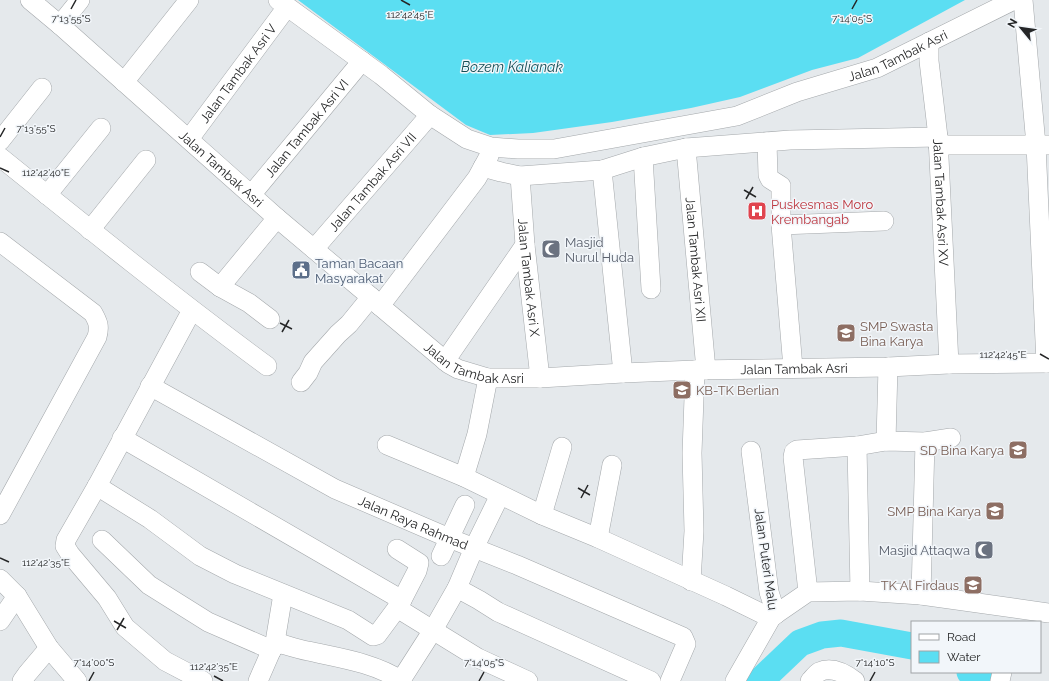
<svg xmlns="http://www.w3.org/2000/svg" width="1049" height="681" font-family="Raleway,sans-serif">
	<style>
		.water { fill: #5bdef2 }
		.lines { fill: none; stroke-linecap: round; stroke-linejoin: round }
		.river { stroke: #5bdef2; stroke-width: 27 }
		.minor-casing { stroke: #a4a8ab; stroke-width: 20 }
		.minor { stroke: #fff; stroke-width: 19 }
		.ticks { fill: none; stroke: #252627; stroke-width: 1.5 }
		.labels { text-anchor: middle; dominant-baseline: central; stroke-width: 3; stroke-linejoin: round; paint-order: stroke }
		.street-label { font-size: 13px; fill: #252627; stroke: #f2f6fa }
		.health-label { font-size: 13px; fill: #be3a42; stroke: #f2f6fa; text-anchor: start }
		.worship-label { font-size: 13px; fill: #5b616d; stroke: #f2f6fa; text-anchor: start }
		.service-label { font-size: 13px; fill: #4e5e75; stroke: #f2f6fa; text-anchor: start }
		.education-label { font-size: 13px; fill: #785e54; stroke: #f2f6fa; text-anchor: end }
		.water-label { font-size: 14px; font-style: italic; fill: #154e56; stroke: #f2f6fa }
		.ticks-label { font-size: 10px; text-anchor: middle; fill: #252627; stroke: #f2f6fa; stroke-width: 3; stroke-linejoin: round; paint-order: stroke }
	</style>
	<rect width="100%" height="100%" fill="#e5e9ec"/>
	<path class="water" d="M298,0h667l-107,58 -46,12 -72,27 -49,11 -79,14 -79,11 -43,2 -24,-10z"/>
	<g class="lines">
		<g class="river">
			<path d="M970,672l10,5 14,4"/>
			<path d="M760,681l40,-38 22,-8 19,-2 71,13"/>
		</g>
		<defs>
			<g id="minor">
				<path id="s1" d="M30,0l30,25 217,193 94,79 9,9 69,58 9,5 30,9h52l83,-5 72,-3 193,-3 61,-3 100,-1"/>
				<path id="s2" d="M278,0l103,75 49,40 37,24 24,8 27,2h36l183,-33 60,-24 80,-24 137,-68"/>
				<path d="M1023,0l13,145 10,218"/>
				<path d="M60,25l20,-25"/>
				<path id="s3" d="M929,42v19l9,76 11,227"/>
				<path d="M124,82l65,-82"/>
				<path id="s4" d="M189,139l98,-132"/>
				<path d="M0,141l42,-53"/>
				<path d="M767,142l1,33 2,4 11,7v39l12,143"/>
				<path d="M938,145h110"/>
				<path id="s5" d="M686,148l20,222"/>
				<path d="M0,157c88,71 176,142 267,209"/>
				<path d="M643,157l8,132"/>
				<path d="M483,167l18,5 19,4 82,-6 41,-13 43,-9 104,-8 148,-3"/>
				<path d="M602,170l21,203"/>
				<path id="s6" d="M520,176l5,69 15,133"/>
				<path d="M47,195l54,-67"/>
				<path id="s7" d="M251,195l111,-134"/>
				<path d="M781,225l103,-4"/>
				<path d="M90,230l56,-70"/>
				<path d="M0,242l93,71c5,9 7,13 4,24l-97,178"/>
				<path id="s8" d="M314,249l116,-134"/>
				<path d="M200,272l20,15 29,16 21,16"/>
				<path d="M220,287l57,-69"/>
				<path d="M380,306l97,-128 12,-22"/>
				<path d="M192,310l-95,176 -31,54 -1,6 5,8 37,44 18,29 40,34 38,20"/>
				<path d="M445,361l80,-116"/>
				<path d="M301,382l7,-9 5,-11 25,-28 11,-10 22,-27"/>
				<path id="s9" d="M150,386l185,103 114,49 68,27 166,72 3,7 -16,37"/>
				<path d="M122,438l280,162 -5,8"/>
				<path d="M886,441l2,-74"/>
				<path d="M387,445l77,32 78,38 56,23 128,58 45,22"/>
				<path d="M857,446l3,145"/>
				<path d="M464,477l13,-43 11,-56"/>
				<path d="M97,486l53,33 50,37 35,18 113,46 25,16 4,-1 20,-27 81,50 50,23"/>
				<path d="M542,515l20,-68"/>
				<path d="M598,538l14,-73"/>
				<path d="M102,540l47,45 59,37 64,28"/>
				<path d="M397,549l22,14 -2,8 -15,29"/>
				<path d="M441,556l24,-51"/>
				<path d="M0,579l17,17 32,52 28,33"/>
				<path d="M691,581l3,-50 -2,-78 3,-83"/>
				<path d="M457,588l22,12 19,12 153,69"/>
				<path d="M808,592l-15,-135 1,-5 3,-2 60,-4 29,-5 39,1 26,-4"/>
				<path d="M921,595l4,-153"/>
				<path d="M776,614l32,-22 52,-1 61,4 128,18"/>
				<path d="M0,621l17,-25"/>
				<path d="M275,642c11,3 22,7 33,9 32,7 67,12 94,30"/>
				<path d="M401,680l32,-50 24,-42 17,-40 26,-53"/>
				<path d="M22,681l5,-7 22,-26"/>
				<path d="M258,681l17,-39 8,-48"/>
				<path d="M735,681l36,-63 5,-4 -7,-22 -18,-141"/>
				<path d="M810,681c3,-3 6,-7 9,-9 13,-6 27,2 36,9"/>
				<path d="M1000,681l2,-9"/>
			</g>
		</defs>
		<use href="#minor" class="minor-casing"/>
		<use href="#minor" class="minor"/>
	</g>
	<path class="ticks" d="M401,0l9,5M71,9l5,-9M852,9l5,-9M0,137l5,-9M0,168l9,4M744,190l12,7M746,199l7,-12M280,323l12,6M282,332l7,-12M1040,354l9,5M578,488l12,7M581,498l7,-13M0,558l9,4M114,621l12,7M117,630l7,-12M214,676l9,5M89,681l5,-9M479,681l5,-9M870,681l5,-9"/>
	<defs>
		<symbol id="hospital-square" viewBox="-11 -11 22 22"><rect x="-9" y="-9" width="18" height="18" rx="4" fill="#e0444e" stroke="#f2f6fa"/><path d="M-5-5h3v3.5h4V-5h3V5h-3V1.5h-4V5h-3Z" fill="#fff"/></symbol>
		<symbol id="mosque-square" viewBox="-11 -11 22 22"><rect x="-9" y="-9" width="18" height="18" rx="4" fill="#6b7280" stroke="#f2f6fa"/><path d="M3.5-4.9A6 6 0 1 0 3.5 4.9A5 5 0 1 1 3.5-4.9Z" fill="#fff"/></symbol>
		<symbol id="civic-square" viewBox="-11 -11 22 22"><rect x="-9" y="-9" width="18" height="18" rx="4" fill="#5c6f8a" stroke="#f2f6fa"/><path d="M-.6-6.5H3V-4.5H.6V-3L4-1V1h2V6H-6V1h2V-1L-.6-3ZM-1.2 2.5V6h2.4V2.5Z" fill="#fff"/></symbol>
		<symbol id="school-square" viewBox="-11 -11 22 22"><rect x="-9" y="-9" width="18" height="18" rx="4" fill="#8d6e63" stroke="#f2f6fa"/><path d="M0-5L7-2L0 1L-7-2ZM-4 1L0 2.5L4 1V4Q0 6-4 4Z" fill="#fff"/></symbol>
	</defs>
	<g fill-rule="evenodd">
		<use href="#hospital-square" x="746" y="200" width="22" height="22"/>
		<use href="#mosque-square" x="540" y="238" width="22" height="22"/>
		<use href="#civic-square" x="290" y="259" width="22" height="22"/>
		<use href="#school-square" x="835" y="322" width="22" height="22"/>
		<use href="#school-square" x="671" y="379" width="22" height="22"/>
		<use href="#school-square" x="1007" y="439" width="22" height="22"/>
		<use href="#school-square" x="984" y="500" width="22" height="22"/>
		<use href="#mosque-square" x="973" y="539" width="22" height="22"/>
		<use href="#school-square" x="962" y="574" width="22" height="22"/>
	</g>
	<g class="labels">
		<g class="street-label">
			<text stroke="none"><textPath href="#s2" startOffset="681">Jalan Tambak Asri</textPath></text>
			<text stroke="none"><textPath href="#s4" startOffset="82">Jalan Tambak Asri V</textPath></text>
			<text stroke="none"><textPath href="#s7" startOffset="87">Jalan Tambak Asri VI</textPath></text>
			<text stroke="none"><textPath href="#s1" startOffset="255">Jalan Tambak Asri</textPath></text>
			<text stroke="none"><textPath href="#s8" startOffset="89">Jalan Tambak Asri VII</textPath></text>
			<text stroke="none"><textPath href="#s3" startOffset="161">Jalan Tambak Asri XV</textPath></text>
			<text stroke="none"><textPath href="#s5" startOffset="112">Jalan Tambak Asri XII</textPath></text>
			<text stroke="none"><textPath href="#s6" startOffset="102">Jalan Tambak Asri X</textPath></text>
			<text stroke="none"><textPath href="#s1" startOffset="579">Jalan Tambak Asri</textPath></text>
			<text stroke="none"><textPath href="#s1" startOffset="903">Jalan Tambak Asri</textPath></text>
			<text stroke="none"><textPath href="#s9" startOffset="297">Jalan Raya Rahmad</textPath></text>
			<text transform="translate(766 559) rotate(82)">Jalan Puteri Malu</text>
		</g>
		<g class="health-label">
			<text x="771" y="204">Puskesmas Moro<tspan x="771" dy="15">Krembangab</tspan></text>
		</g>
		<g class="worship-label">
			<text x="565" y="242">Masjid<tspan x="565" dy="15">Nurul Huda</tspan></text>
			<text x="970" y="550" text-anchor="end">Masjid Attaqwa</text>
		</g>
		<g class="service-label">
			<text x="315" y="263">Taman Bacaan<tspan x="315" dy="15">Masyarakat</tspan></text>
		</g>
		<g class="education-label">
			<text x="860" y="326" text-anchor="start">SMP Swasta<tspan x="860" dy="15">Bina Karya</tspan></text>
			<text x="696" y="390" text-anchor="start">KB-TK Berlian</text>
			<text x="1004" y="450">SD Bina Karya</text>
			<text x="981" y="511">SMP Bina Karya</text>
			<text x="959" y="585">TK Al Firdaus</text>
		</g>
		<g class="water-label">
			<text x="512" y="67">Bozem Kalianak</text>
		</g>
	</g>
	<g class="ticks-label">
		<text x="410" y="18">112°42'45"E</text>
		<text x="71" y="22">7°13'55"S</text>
		<text x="852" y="22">7°14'05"S</text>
		<text x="36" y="132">7°13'55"S</text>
		<text x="46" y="176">112°42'40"E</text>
		<text x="1003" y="358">112°42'45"E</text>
		<text x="46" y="566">112°42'35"E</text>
		<text x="94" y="666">7°14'00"S</text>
		<text x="484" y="666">7°14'05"S</text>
		<text x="875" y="666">7°14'10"S</text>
		<text x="214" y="670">112°42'35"E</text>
	</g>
	<rect x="911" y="621" width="130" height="52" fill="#f2f6fa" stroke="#a0a3a6"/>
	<rect x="919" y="634" width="20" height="6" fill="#ffffff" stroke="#a0a3a6"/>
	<text x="947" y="641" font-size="12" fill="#252627">Road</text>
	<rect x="919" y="651" width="20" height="12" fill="#5bdef2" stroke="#a0a3a6"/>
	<text x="947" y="661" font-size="12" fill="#252627">Water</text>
	<g transform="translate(1021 28) rotate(299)" stroke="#f2f6fa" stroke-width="3" paint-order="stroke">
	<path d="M0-3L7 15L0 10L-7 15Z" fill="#252627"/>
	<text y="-6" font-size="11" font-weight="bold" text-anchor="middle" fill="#252627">N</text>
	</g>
</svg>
